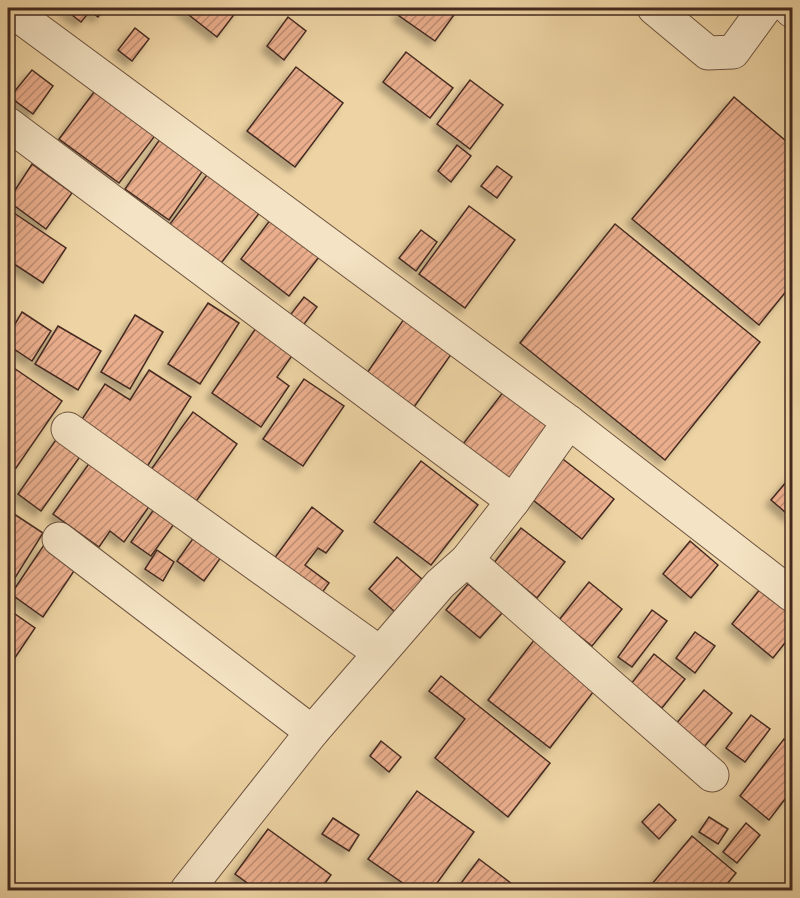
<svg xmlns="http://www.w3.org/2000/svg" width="800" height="898" font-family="'Gentium Book Plus',serif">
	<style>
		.building { fill: url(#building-hatch); stroke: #442a20; stroke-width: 1.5; filter: url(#shadow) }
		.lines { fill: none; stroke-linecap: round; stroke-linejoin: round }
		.minor-casing { stroke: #6e5441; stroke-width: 35 }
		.minor { stroke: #f4e3c4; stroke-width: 33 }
	</style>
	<defs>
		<pattern id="building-hatch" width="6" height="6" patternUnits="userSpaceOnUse" patternTransform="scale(1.5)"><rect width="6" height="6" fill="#eaae8d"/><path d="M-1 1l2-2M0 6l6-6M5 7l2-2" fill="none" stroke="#bf8e73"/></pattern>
		<filter id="shadow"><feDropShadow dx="-5.5" dy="5.5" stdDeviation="3" flood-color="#0004"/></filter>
	</defs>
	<rect width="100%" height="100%" fill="#eed4a4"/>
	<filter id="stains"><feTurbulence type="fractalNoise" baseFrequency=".00333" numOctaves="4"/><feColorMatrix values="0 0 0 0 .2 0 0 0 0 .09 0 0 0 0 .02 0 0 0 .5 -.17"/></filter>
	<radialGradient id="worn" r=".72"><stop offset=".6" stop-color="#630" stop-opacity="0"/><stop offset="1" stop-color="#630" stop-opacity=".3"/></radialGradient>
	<g class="building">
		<path d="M63,8h42l-7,9 -8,-6 -9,11z"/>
		<path d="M180,8h59l-22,29z"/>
		<path d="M404,8h55l-24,33 -37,-26z"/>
		<path d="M288,17l18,14 -22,29 -17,-14z"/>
		<path d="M135,28l14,11 -17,22 -14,-11z"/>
		<path d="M406,52l47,36 -23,30 -47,-36z"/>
		<path d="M296,67l47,36 -48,64 -48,-36z"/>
		<path d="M32,70l21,16 -20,28 -23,-17z"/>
		<path d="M470,80l33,25 -33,44 -33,-25z"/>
		<path d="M100,84l60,45 -41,54 -60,-44z"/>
		<path d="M734,97l58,49v138l-33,41 -127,-106z"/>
		<path d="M163,135l43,31 -37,54 -44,-31z"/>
		<path d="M457,145l14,11 -20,26 -13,-11z"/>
		<path d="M32,164l40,29 -26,36 -38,-28z"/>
		<path d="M497,166l15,11 -15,21 -16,-12z"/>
		<path d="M213,167l51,40 -49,64 -51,-39z"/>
		<path d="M469,206l46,34 -50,68 -46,-34z"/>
		<path d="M8,209l58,39 -23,35 -35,-23z"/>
		<path d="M277,211l49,37 -37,48 -48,-37z"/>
		<path d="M615,224l145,118 -95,118 -145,-117z"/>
		<path d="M421,230l16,12 -21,29 -17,-13z"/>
		<path d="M304,297l13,10 -19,25 -13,-10z"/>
		<path d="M208,303l31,20 -39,61 -32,-20z"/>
		<path d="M22,312l29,19 -19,30 -24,-16v-9z"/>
		<path d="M135,315l28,17 -33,57 -29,-17z"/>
		<path d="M404,319l48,34 -40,57 -47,-34z"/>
		<path d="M258,325l38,25 -19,27 12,9 -28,41 -49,-34z"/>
		<path d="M58,326l43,25 -23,39 -43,-26z"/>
		<path d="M8,364l54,37 -46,67 -8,-6z"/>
		<path d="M149,370l42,27 -46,73 -68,-43 28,-43 25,16z"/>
		<path d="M304,379l40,27 -41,60 -40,-27z"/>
		<path d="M508,386l49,38 -51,67 -50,-38z"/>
		<path d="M193,412l44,32 -45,63 -45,-32z"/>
		<path d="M60,434l24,17 -43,60 -23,-17z"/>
		<path d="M559,456l55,43 -32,40 -54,-43z"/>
		<path d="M93,458l60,43 -29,41 -14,-11 -11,16 -46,-33z"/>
		<path d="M421,461l57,44 -47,60 -57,-43z"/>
		<path d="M792,475v43l-21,-18z"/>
		<path d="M159,502l20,15 -28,39 -20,-14z"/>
		<path d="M312,507l31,24 -17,22 -8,-5 -13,17 24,18 -11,15 -47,-35z"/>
		<path d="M8,510l35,23 -35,56z"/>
		<path d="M521,528l44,34 -28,36 -43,-35z"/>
		<path d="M197,533l27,20 -20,28 -27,-20z"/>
		<path d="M690,541l28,24 -27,33 -28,-24z"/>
		<path d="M44,545l32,23 -33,49 -32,-23z"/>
		<path d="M157,550l17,12 -11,19 -18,-12z"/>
		<path d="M397,557l34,30 -28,32 -34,-30z"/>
		<path d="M589,582l33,27 -30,37 -33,-26z"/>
		<path d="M765,583l27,22v29l-19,24 -41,-34z"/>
		<path d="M468,584l34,29 -22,25 -34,-28z"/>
		<path d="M8,609l27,19 -27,40z"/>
		<path d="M652,610l15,11 -35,46 -14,-10z"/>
		<path d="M695,632l20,14 -20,27 -19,-15z"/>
		<path d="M535,639l62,48 -47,61 -62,-48z"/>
		<path d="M654,654l31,25 -23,29 -31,-24z"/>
		<path d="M441,676l109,87 -42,54 -73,-59 30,-39 -36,-28z"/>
		<path d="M704,690l28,23 -28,34 -28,-23z"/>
		<path d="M751,715l19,14 -25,33 -19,-14z"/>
		<path d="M784,739l8,7v44l-23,30 -29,-24z"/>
		<path d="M381,741l20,16 -12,15 -19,-16z"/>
		<path d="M417,791l57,41 -42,58h-19l-45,-31z"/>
		<path d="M659,804l17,16 -17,19 -17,-17z"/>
		<path d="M709,817l19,12 -10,15 -19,-12z"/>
		<path d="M333,818l26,17 -10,16 -27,-17z"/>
		<path d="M746,823l14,12 -23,28 -14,-11z"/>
		<path d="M268,829l63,46 -11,15h-63l-22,-16z"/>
		<path d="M692,836l44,37 -14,17h-75z"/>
		<path d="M479,859l41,31h-64z"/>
	</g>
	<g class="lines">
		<defs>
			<g id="minor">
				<path d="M8,8l561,414 223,173"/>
				<path d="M654,8l54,45 25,-1 32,-44"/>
				<path d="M789,8l3,3"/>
				<path d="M8,124l505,377"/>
				<path d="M68,429l312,224"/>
				<path d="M59,539l253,193"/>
				<path d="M467,560l245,215"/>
				<path d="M187,890l125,-158 128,-148 27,-24 46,-59 56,-79"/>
			</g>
		</defs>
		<use href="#minor" class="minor-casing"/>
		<use href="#minor" class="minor"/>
	</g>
	<rect width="800" height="898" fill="none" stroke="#eed4a4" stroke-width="30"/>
	<rect x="9" y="9" width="782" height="880" fill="none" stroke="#442a20" stroke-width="3"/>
	<rect x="15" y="15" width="770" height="868" fill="none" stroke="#442a20" stroke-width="1.5"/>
	<rect width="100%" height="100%" filter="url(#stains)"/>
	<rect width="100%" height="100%" fill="url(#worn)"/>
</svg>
